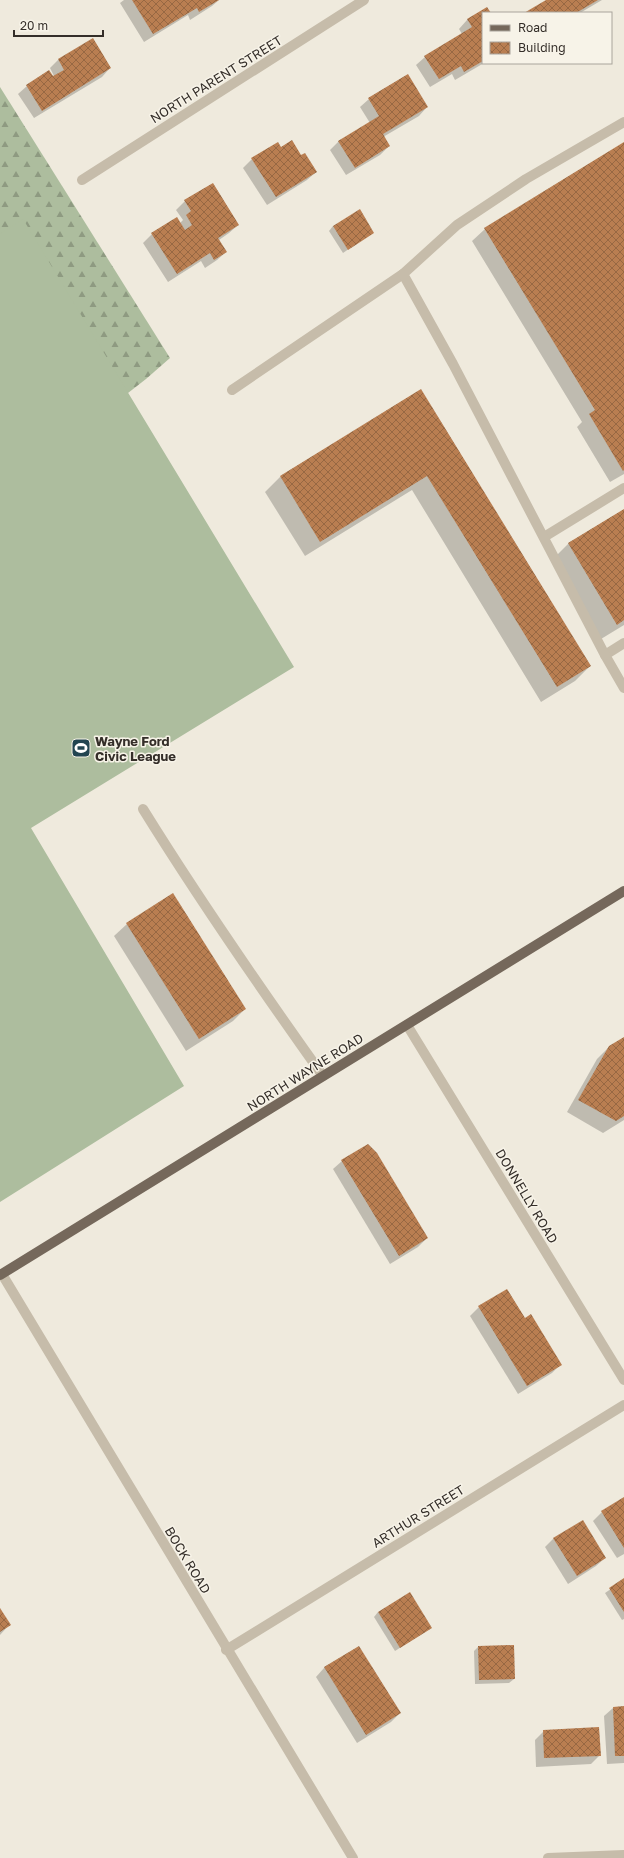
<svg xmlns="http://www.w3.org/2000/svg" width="624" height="1858" font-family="'Golos Text',sans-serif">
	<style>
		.forest { fill: url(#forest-firs) }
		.pitch { fill: #adbd9e }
		.shadow { fill: #0003 }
		.building { fill: url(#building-cross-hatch) }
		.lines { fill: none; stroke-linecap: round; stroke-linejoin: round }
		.minor { stroke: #c6bcaa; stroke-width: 10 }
		.major { stroke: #75685b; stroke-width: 10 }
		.labels { text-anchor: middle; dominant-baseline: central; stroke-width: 3; stroke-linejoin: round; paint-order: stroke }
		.street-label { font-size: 13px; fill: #342e29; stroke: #f7f3e8 }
		.poi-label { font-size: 13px; font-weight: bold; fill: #342e29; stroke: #f7f3e8; text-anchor: start }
	</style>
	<defs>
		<pattern id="forest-firs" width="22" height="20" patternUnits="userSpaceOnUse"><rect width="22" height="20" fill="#adbd9e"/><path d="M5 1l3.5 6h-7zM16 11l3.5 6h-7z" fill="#8e9a81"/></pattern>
		<pattern id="building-cross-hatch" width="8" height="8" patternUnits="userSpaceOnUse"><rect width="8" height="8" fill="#b97e51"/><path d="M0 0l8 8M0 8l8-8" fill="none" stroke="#976843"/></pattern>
	</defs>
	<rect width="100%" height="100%" fill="#efeadd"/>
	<path class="forest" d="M0,87l170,271 -24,21 -108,84 -38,21z"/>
	<path class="pitch" d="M23,219l271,448 -263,161 153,258 -184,116v-968z"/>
	<g class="shadow">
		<path d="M124,0h95l-7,6 -22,14 -2,-5 -44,27 -24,-39z"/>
		<path d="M548,0h54l-22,13h-54z"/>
		<path d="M487,8l3,5h-7l1,50 -29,17 -3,-6 -22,13 -14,-22 9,-8 37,-23 -3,-5 8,-9z"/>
		<path d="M92,39l18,29 -8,9 -68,41 -16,-24 9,-8 27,-10 -4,-8 8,-8z"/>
		<path d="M369,99l58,8 -8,9 -36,21 6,9 -9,9 -34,20 -16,-25 9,-9 31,-18 -10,-16z"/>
		<path d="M624,144v330l-14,8 -33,-55 5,-5 -110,-181 13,-12z"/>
		<path d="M281,148l20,8 15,16 -9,8 -40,25 -24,-37 9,-9z"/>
		<path d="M185,201l53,24 -9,8 -10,7 7,12 -9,8 -12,8 -4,-7 -33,21 -25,-39 9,-9 28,-11 3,-3 -7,-10z"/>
		<path d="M333,226l40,6 -30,21 -14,-22z"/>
		<path d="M421,391l169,275 -15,15 -34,21 -129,-212 -107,66 -40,-64 15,-15z"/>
		<path d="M624,510v115l-23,14 -48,-80 15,-15z"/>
		<path d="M127,924l118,85 -12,12 -47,30 -72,-115z"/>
		<path d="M624,1038v82l-21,13 -36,-21 30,-53 12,-12z"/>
		<path d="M342,1161l85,77 -9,9 -28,17 -57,-95z"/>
		<path d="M479,1307l45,12 37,45 -9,9 -34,21 -48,-78z"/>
		<path d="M624,1499v55l-7,4 -24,-37 9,-9z"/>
		<path d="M554,1538l51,20 -9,8 -28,18 -23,-37z"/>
		<path d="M624,1580v39l-2,1 -17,-27z"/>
		<path d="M0,1610l9,15 -9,10z"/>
		<path d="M378,1612l53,16 -36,23 -21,-34z"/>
		<path d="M358,1647l42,66 -9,9 -34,21 -41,-66 8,-9z"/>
		<path d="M478,1647l36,32 -5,4 -34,1 -1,-33z"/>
		<path d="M624,1707v56l-17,1 -3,-48 9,-8z"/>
		<path d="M544,1731l56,24 -9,9 -55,3 -1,-27z"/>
	</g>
	<g class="building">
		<path d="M132,0h87l-20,12 -2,-4 -44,26z"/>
		<path d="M546,0h52l-22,13h-52z"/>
		<path d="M487,7l4,6h-8v48l-19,11 -3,-6 -22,13 -15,-23 48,-29 -5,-8z"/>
		<path d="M93,38l18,30 -69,43 -16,-26 23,-15 4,6 11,-6 -6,-11z"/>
		<path d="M408,74l20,33 -45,27 7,12 -35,22 -17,-27 41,-25 -11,-18z"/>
		<path d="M292,140l9,15 4,-2 12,19 -41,25 -25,-39 27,-16 3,5z"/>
		<path d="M624,142v328l-1,1 -34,-57 6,-4 -111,-182z"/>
		<path d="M213,183l26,42 -21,13 9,14 -13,8 -4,-7 -33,21 -26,-41 26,-16 8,13 7,-5 -6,-10 5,-4 -7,-11z"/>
		<path d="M360,209l14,24 -26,17 -15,-24z"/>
		<path d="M421,389l170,277 -34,21 -130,-211 -107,66 -40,-66z"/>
		<path d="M624,509v111l-7,5 -49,-82z"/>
		<path d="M173,893l73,116 -47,30 -73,-116z"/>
		<path d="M624,1037v79l-8,5 -38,-21 31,-54z"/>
		<path d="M368,1144l9,9 51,85 -29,18 -58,-96z"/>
		<path d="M507,1289l18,29 6,-4 31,51 -35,21 -49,-80z"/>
		<path d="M624,1497v51l-23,-37z"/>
		<path d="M583,1520l23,38 -29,18 -24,-38z"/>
		<path d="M624,1578v34l-15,-24z"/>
		<path d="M410,1592l22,36 -32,20 -22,-36z"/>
		<path d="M0,1608l11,17 -11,7z"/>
		<path d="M514,1645l1,34 -36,1 -1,-34z"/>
		<path d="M359,1646l42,67 -35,22 -42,-68z"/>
		<path d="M624,1706v50h-9l-2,-49z"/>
		<path d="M599,1727l2,29 -57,2 -1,-28z"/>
	</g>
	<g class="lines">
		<g class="minor">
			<path d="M82,180l282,-180"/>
			<path d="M232,390l171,-116"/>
			<path d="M544,537l80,-49"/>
			<path d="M624,643l-19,12 19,33"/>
			<path d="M605,655l-152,-291 -50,-90 54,-49 69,-46 98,-57"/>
			<path d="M143,809c57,92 118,180 180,267"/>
			<path d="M407,1025l217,355"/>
			<path d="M2,1274l351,584"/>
			<path d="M226,1650l398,-245"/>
			<path d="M548,1858l76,-3"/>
		</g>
		<path class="major" d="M0,1275l624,-384"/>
	</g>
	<defs>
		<symbol id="stadium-square" viewBox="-11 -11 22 22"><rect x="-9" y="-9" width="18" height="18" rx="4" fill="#224551" stroke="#f7f3e8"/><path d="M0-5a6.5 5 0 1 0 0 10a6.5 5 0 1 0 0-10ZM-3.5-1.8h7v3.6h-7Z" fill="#fff"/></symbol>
	</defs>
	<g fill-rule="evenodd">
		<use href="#stadium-square" x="70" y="737" width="22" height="22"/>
	</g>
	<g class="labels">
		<g class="street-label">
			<text transform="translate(216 79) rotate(-32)">NORTH PARENT STREET</text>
			<text transform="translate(305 1072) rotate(-32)">NORTH WAYNE ROAD</text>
			<text transform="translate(527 1196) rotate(59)">DONNELLY ROAD</text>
			<text transform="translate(418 1516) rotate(-32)">ARTHUR STREET</text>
			<text transform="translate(188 1560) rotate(59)">BOCK ROAD</text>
		</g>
		<g class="poi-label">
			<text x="95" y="741">Wayne Ford<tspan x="95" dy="15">Civic League</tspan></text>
		</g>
	</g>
	<rect x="482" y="12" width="130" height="52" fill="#f7f3e8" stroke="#a9a49c"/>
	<rect x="490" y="25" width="20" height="6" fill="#75685b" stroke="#a9a49c"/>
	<text x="518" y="32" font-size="12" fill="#342e29">Road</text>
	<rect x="490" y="42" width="20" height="12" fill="url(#building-cross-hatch)" stroke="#a9a49c"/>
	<text x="518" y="52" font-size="12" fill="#342e29">Building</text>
	<path d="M14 30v6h89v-6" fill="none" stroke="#342e29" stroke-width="2"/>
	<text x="20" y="30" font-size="12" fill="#342e29" stroke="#f7f3e8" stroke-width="3" paint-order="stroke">20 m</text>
</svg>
